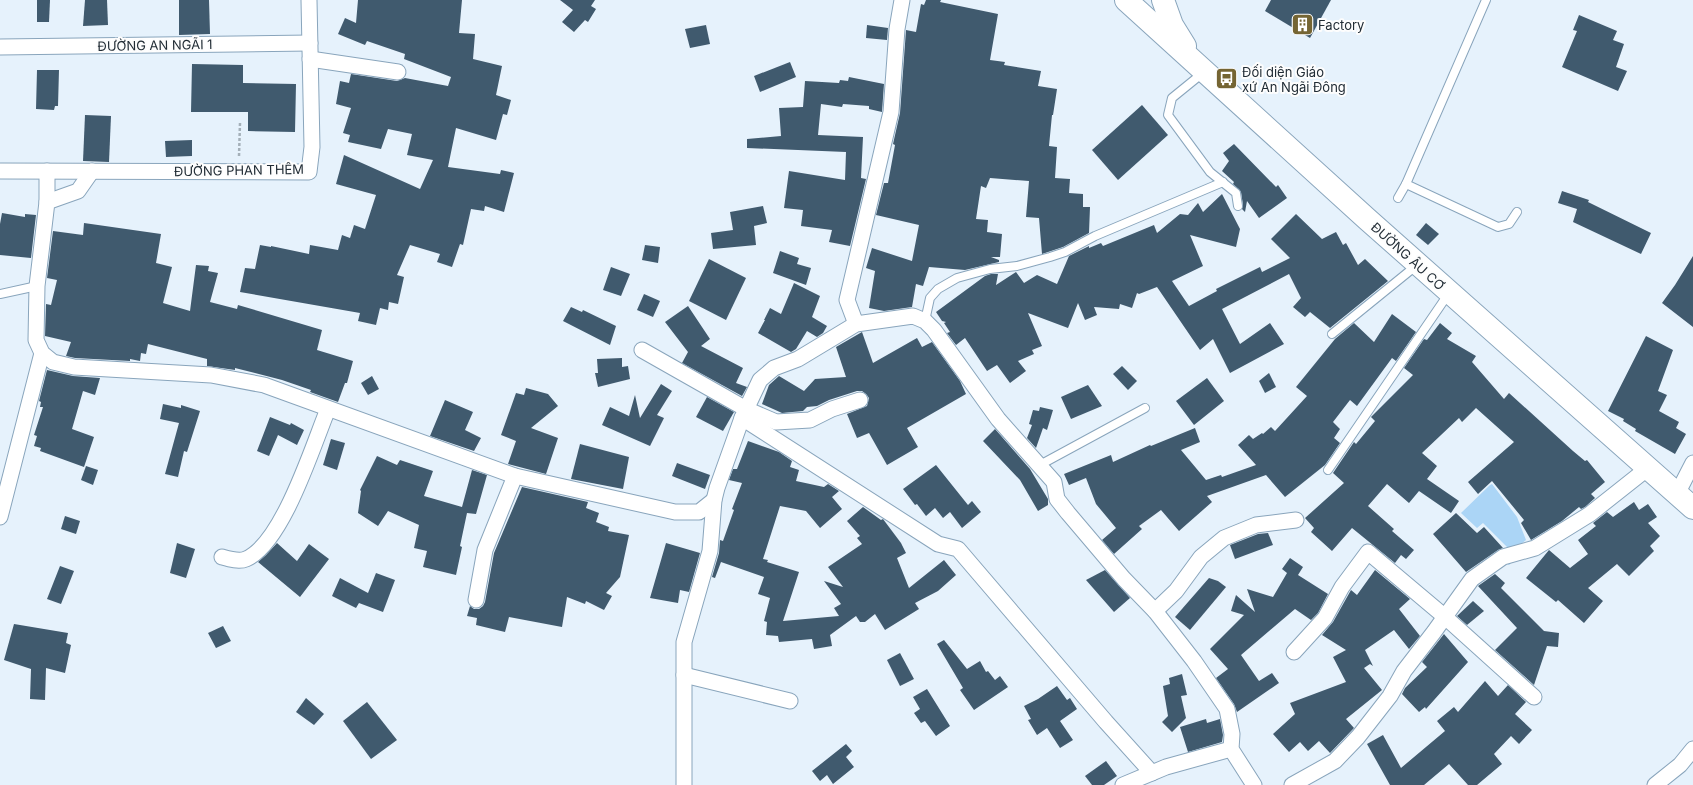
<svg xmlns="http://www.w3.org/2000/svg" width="1693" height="785" font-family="Inter,sans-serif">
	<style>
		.green { fill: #abd5f6 }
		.building { fill: #405a6e }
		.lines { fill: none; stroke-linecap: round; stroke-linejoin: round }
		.lane-casing { stroke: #89a5bc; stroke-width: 10 }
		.street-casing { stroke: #89a5bc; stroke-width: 17 }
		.secondary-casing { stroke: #89a5bc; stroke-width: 24 }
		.path { stroke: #a4b0b9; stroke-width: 2.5; stroke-dasharray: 3 2; stroke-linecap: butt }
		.lane { stroke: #fff; stroke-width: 8 }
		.street { stroke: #fff; stroke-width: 15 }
		.secondary { stroke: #fff; stroke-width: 22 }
		.labels { text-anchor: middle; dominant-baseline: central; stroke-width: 4; stroke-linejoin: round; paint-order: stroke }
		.poi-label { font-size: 13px; fill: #212c35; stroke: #fdfdfd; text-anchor: start }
		.street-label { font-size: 13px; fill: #212c35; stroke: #fdfdfd }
	</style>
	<rect width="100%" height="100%" fill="#e6f2fc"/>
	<path class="green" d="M1492,484l25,33 9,23 -6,5 4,5 -15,15 -8,-5 7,-12 -25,-25 -6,5 -16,-15 29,-28z"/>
	<g class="building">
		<path d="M37,0h13l-1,22h-12z"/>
		<path d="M85,0h22l1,25 -25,1z"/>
		<path d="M179,0h30l1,34 -31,1z"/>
		<path d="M358,0h104l-3,33 16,1 -2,25 29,7 -6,29 15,5 -4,15 -4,-1 -7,26 -40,-12 -8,39 52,7 1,-4 13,3 -10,39 -19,-6 -1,5 -13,-2 -8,36 -3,-1 -8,23 -15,-5 3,-8 -30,-9 -13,30 7,2 -6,27 -9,-2 -1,8 -8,-2 -4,17 -18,-4 2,-8 -120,-21 5,-24 10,1 5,-24 11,2v-1l38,8 1,-9 28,5 4,-15 8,3 4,-13 11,4 11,-34 -40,-11 8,-29 76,34 13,-29 -26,-5 5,-21 -24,-5 -7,20 -33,-7 2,-7 -7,-2 8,-25 -15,-4 4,-23 9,2 2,-9 46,7 8,-3 43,8 3,-9 -47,-18 1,-5 -38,-13 -2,4 -27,-11 7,-16 11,5z"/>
		<path d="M560,0h35l-4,6 5,3 -8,13 -3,-2 -11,12 -12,-10 11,-12z"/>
		<path d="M926,0h15l-1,2 58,12 -8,46 15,2 -1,3 37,6 -3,15 19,3 -4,26h-1l-3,31 8,1 -2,31 15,1 -1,14 14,1v13h7l-1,26 -26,14 -21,7 -3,-36 -13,-1 3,-36 -39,-3 -4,10 -5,-2 -5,33 12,1 -1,12 15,2 -2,23h-9l8,3v2l-34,8 -36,-3 -6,19 -7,-2 -4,23 -28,4 -15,-3 6,-37 -9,-3 6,-20 40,13 7,-36 -43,-10 8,-32h4l7,-38 -2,-1 7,-31 6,-83 10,2 5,-28 3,1z"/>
		<path d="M1271,0h60l-21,38 -45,-27z"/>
		<path d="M1579,15l38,16 -4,9 11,4 -8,23 11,4 -9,20 -56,-24 15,-36 -4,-1z"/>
		<path d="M706,25l4,19 -20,4 -5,-19z"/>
		<path d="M867,25l21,3 -1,12 -21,-2z"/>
		<path d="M790,62l6,15 -36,15 -6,-16z"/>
		<path d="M192,64l51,1v18l53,1 -1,48 -47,-1v-19h-57z"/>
		<path d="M37,70h22l-1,36h-3l-1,4 -18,-1z"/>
		<path d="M849,77l35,7 -2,28 -13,-3v-3l-26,-2 -1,3 -21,-3 -3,31 45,2 -2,41 5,1 -16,67 -21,-4 3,-12 -31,-4 2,-16 -19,-2 5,-37 56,9 1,-28 -99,-4v-9l34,-3 -2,-28 24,-1 2,-26 34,2 1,-3 8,1z"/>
		<path d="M1142,105l26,30 -50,45 -26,-30z"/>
		<path d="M85,115l26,1 -2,46 -26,-1z"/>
		<path d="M192,140v16l-26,1 -1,-16z"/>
		<path d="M1234,144l42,43 2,-2 9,13 -28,20 -12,-17 -2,11 -3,-3 1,-4 -2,-13 -8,-8 1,-2 -12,-11 7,-10 -6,-8z"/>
		<path d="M1562,191l27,9 -1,2 63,31 -10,21 -68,-32 4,-13 -19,-6z"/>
		<path d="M1222,194l18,35 -4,18 -46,-12 13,31 -31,15 17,25 28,-15 -1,-2 44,-22 2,5 28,-14 -19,-19 25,-25 26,25 14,-7 7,13 3,-2 12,22 7,-6 23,22 -58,47 -20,-16 -5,5 -12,-10 8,-9 -12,-24 -67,35 18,35 30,-21 14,21 -54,29 -17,-34 -13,11 -43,-63 -18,7 -2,-1 -5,15 -12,-4 -1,5 -25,-2 3,8 -12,5 -7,-17 -10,25 -40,-15 14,33 -10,4 2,4 -16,7 8,10 -16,12 -13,-18 -10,6 -22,-33 -9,7 -9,-12 3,-1 -6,-9 2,-1 -4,-1 -6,-9 49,-36 6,-2h7l-2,11 20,-13 8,11 13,-8 20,9 12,-28 20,-10v2l12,-5 2,3 51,-21 3,8 23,-19 8,1 10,-12 5,9z"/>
		<path d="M763,206l4,17 -13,3 2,19 -43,4 -2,-16 22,-3 -3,-18z"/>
		<path d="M2,213l23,4v-3l11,1 -5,43 -31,-3v-31z"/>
		<path d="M84,223l77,11 -5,29 16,4 -9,36 27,8 6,-46 13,1 -1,5 10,2 -8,29 27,7 1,-4 84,25 -5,20 36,11 -6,22h-2l-7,19 -28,-10 1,-2 -29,-10 -47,-12v2l-28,-4v-7l-59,-15 -2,10 -5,-1 -1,8 -10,-2v2l-55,-3 -9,-2 5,-14 -26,-6 1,-32 5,1 6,-25 -10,-2 6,-47 30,4z"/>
		<path d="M1426,223l13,11 -11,11 -12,-10z"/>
		<path d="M645,245l15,2 -2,16 -16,-3z"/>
		<path d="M780,251l19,7 -2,6 14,4 -5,17 -33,-12z"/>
		<path d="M1693,256v71l-31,-24 13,-18z"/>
		<path d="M709,259l37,19 -20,42 -37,-19z"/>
		<path d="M611,267l19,7 -9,22 -18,-6z"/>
		<path d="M794,283l26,13 -8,21 15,9 -4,7 -6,4 -10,-6 -11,18 -5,3 -33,-19 7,-13h-1l6,-12 11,6z"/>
		<path d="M644,294l16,7 -7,16 -16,-7z"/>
		<path d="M688,306l22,33 -9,7 42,22 -7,15 11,4 -5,9 -60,-33 6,-11 -23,-30z"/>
		<path d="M571,307l11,5 1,-2 33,16 -6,19 -47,-24z"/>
		<path d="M1392,314l24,18 -20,29 -4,-3 -35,48 -7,-6 -17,22 7,7 -6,9 6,5 -15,22 -40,32 -19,-22 -59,21 5,6 -33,29 -18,-21 -22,16 3,3 -28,25 -12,-14 14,-12 -20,-24 -10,-26 -17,7 -5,-11 47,-19 2,7 37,-17 1,1 44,-18 5,14 -19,8 25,30 15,-5 1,2 34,-12 -18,-20 11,-10 4,4 9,-6 1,1 8,-7 4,4 32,-35 -11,-9 39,-48 19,-16 20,19z"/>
		<path d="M1440,323l12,10 -5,6 29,17 -4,6 32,37 5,-6 64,58 12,10 2,-1 18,22 -14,12 4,4 -10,9 -4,2 -2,-2 -17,14 -31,19 -10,-17 3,-3 -32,-39 -14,13 -10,-12 46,-40 -38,-34 -14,14 -3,-4 -37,35 15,13 -10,13 32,22 -8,12 -32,-22 -10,12 -22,-19 -19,22 26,23 -2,2 22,19 -8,9 -5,-4 -6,8 -43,-35 -20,23 -21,-19 3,-4 -9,-10 39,-35 -11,-10 21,-31 2,2 19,-23 -4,-4 42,-42 -9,-7 20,-29 3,1z"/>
		<path d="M862,332l11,31 44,-25 5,9 10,-5 28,39 6,13 -59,34 11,19 -31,18 -18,-32 -12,5 -10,-24 20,-8 2,-8 -3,-4 -4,-3h-5l-28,9 -12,6 -10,1 -4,4 -21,2 -20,-9 7,-19 10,-9 25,15 11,-12 31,-2 -10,-30z"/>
		<path d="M1646,336l27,14 -15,41 9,4 -8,16 20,11 -3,6 10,6 -11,20 -40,-23 1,-2 -13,-8 1,-2 -16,-8z"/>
		<path d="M622,358v9l6,-1 2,13 -32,8 -3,-14h3l-1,-14z"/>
		<path d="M1122,366l15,15 -9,9 -15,-16z"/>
		<path d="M47,370l26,6 27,2 -5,17 -12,-4 -11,38 22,8 -10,30 -44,-16 1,-3 -7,-2 3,-10 -3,-1 9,-28h-3l1,-5 -2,-1z"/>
		<path d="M1269,373l7,14 -11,6 -6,-12z"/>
		<path d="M372,376l7,13 -11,6 -7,-12z"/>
		<path d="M1207,378l17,23 -30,24 -18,-24z"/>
		<path d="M661,384l11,7 -15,24 7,3 -14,28 -48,-21 8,-18 19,9 6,-21 5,23z"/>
		<path d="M1088,385l14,21 -31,13 -10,-22z"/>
		<path d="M526,388l22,6 10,12 -27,22 27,10 -12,36 -38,-10 8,-23 -15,-6 15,-42 8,2z"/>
		<path d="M707,397l27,15 -11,19 -27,-14z"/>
		<path d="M445,400l28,12 -8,18 16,8 -7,13 -44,-15z"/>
		<path d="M163,404l18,4v-3l19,6 -13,41 -3,-1 -6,26 -13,-3 14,-51 -19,-4z"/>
		<path d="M1040,407l13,3 -6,20 -4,-2 -7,20 -9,-10 5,-13 -3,-1 4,-14 6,1z"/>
		<path d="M270,417l20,8 1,-2 13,7 -7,15 -19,-10 -9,21 -12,-5z"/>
		<path d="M995,429l35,40 18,30v6l-10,6 -18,-31 -37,-39z"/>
		<path d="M331,439l14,4 -8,27 -14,-5z"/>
		<path d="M748,441l31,11 13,9 -2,6 9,3 -3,11 28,6 4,-3 11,7 -7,6 10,12 -22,19 -14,-17 -26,-5 -17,53 5,1 -1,2 32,10 -16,49 56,-5 -5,-8 7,-4 -17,-23 19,6 -15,-20 34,-23 -5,-6 3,-2 -13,-15 16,-14 18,13 2,-1 18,24 5,10 -9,5 12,30 35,-28 12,15 -18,16 -23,12 4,6 -34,21 -10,-16 -10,8h-5l-4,-6 -26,19 2,11 -18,3 -2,-10 -33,3 -1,-6 -12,-1 1,-13 -3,-1 6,-23 -12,-4 6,-17 -43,-15 -6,16 -3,-1 7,-24 1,-13 3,1 11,-31 -2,-1 10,-26 -13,-3 4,-11h4z"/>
		<path d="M580,444l49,13 -6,32 -52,-10z"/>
		<path d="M377,456l20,9 3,-5 33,11 -9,25 38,11 10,-37 15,5 -11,39 -9,-1 -7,33 2,1 -6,28 -33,-8 4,-16 -13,-3 5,-23 -31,-14 -10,15 -20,-13 3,-22 -1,-1z"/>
		<path d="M677,463l33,12 -5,14 -33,-13z"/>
		<path d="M936,465l32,40 4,-4 9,11 -19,16 -12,-16 -7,6 -8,-10 -9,8 -9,-12 -2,1 -12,-16z"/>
		<path d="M86,466l12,4 -5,15 -12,-5z"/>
		<path d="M522,487l66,15 -2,6 13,5 -3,9 13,5 -1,4 21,4 -9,42 -14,16 6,3 -8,14 -18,-9 -1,3 -18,-7 -5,30 -53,-10 -4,15 -29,-7 1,-7 -10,-2 3,-10 4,3h5l4,-3 2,-4 9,-49z"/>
		<path d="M1634,502l5,8 9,-6 9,13 -9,6 12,13 -10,10 4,5 -25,25 -12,-12 -29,24 15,13 -19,22 -26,-23 -2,2 -30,-24 23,-28 21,18 18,-14 -10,-14 18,-14 -3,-3 14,-11 6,5z"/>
		<path d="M1456,513l21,20 7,-6 19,21 -5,2 -32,22 -33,-38z"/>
		<path d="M65,516l15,5 -4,13 -15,-5z"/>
		<path d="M1268,533l5,12 -38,14 -5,-14 28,-11z"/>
		<path d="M177,543l18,6 -9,29 -16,-5z"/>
		<path d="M277,543l20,18 12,-17 20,15 -29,38 -42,-35 8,-7z"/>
		<path d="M666,543l34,10 -11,39 -9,-2 -2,13 -28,-5z"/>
		<path d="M1290,558l13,9 -5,8 30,19 -10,19 -7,7 -16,-11 -54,46 18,26 13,-8 7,10 -42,29 -3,-8 -18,-26 12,-9 -18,-20 34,-34 -13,-4 5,-16 19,17 -8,-23 26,8 14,-24 -5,-4z"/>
		<path d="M60,566l14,5 -13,33 -14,-5z"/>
		<path d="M1105,570l25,28 -16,14 -28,-32z"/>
		<path d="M1375,570l35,29 -11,10 21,27 -11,13 -15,-19 -29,20 8,16 -3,-2 -6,4 18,22 -36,29 8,9 -24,25 -11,-12 -11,10 -8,-9 -11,10 -16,-18 22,-20 -5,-11 56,-21 -13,-25 13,-7 -24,-15 11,-13 18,-32 6,5z"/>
		<path d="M376,573l19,7 -12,32 -24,-9 -3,5 -24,-12 8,-18 28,15z"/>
		<path d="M1495,574l10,9 -4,5 43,43 15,2 -1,14 -11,-1 -13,39 -39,-35 22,-22 -39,-42z"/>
		<path d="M1209,578l9,3 8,6 -36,43 -15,-13z"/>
		<path d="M1473,601l11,10 -17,14 -10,-9z"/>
		<path d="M14,624l54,9 -2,10 5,2 -6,28 -19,-5 -1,32 -15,-1 1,-30 -27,-9z"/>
		<path d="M223,626l8,15 -15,7 -8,-15z"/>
		<path d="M1444,634l24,28 -42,47 -1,-2 -6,5 -17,-18 3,-6 22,-21 -5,-5z"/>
		<path d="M944,640l23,29 13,-8 6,11 2,-1 7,9 5,-4 8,11 -34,23 -14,-20 3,-2 -26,-44z"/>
		<path d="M900,653l14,26 -14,7 -13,-26z"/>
		<path d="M1182,674l5,21 -6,1 5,22 -14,14 -10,-10 6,-6 -5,-30 7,-2 -1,-6z"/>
		<path d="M1485,681l13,15 10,-11 18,17 -11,12 17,16 -13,14 -8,-8 -17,18 8,10 -25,21h-9l-19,-21 -25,21h-34l-23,-41 16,-9 18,33 44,-37 -8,-10 17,-14 4,5z"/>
		<path d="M1057,686l10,14 3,-2 7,11 -17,12 13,19 -13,8 -13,-20 -10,7 -9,-15 3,-1 -7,-13 14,-7z"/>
		<path d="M927,689l23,37 -14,10 -11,-15 -4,2 -7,-10 6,-4 -7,-12z"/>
		<path d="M306,698l18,16 -10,11 -18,-13z"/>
		<path d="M367,702l30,38 -26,19 -28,-38z"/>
		<path d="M1206,719l1,4 13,-4 3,16 -1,7 -34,10 -8,-25z"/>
		<path d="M846,744l6,7 -6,6 8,10 -21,17 -6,-9 -7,6 -8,-10z"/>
		<path d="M1106,761l11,15 -13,9h-12l-7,-9z"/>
	</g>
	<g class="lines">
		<defs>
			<g id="lane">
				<path d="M1204,72l-32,26 -4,17 42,57 26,21 2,13"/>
				<path d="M1406,184l92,43 11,-3 8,-12"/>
				<path d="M1398,198l8,-14 80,-184"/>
				<path d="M0,294l37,-8"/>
				<path d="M925,321l5,-23 8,-9 19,-11 33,-9 27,-3 33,-9 15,-5 30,-16 128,-54"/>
				<path d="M1332,334l85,-69"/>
				<path d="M1038,466l107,-58"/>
				<path d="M1328,470l121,-177"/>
			</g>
			<g id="street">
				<path d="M0,47l310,-4"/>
				<path d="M310,59l88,13"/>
				<path d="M0,171l309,1 3,-25 -3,-147"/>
				<path d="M47,171v31"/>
				<path d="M92,171l-14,20 -31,11 -10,84 -1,54 6,13 11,9 21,5 137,8 53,10 251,91 160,36h24l15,-12"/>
				<path d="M856,324l-9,-24 44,-188 6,-83 5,-29"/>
				<path d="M642,350l104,59 30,13 34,-2 22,-11 28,-9"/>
				<path d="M742,418l196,126 20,5 148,173 46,51"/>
				<path d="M1677,494l16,-31"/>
				<path d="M0,517l42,-164"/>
				<path d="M222,557c7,2 17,5 24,2 37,-16 67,-114 82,-150"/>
				<path d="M476,600l9,-50 30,-74"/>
				<path d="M1155,611l21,-20 25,-34 23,-19 32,-13 40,-5"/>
				<path d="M1294,652l31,-34 17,-31 26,-35 76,64 90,81"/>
				<path d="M684,675l106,26"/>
				<path d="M684,785v-143l26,-91 4,-51 3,-12 25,-70 18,-38 14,-12 24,-9 58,-35 57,-8 12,5 9,9 64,89 56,63 3,17 11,14 56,66 31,32 39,50 33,48 5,25 -1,15 23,36"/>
				<path d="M1123,785l43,-18 65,-18"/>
				<path d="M1292,785l43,-24 23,-24 32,-41 14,-25 30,-39 38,-53 31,-22 32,-9 55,-34 58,-46"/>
				<path d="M1655,785l25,-20 13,-16"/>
			</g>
			<g id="secondary">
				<path d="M1126,0l241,219 326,289"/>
				<path d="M1163,0l9,25 13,21"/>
			</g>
		</defs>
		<use href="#lane" class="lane-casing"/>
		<use href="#street" class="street-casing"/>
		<use href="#secondary" class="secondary-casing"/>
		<path class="path" d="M239,156l1,-33"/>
		<use href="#lane" class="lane"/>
		<use href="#street" class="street"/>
		<use href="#secondary" class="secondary"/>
	</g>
	<defs>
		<symbol id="building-square" viewBox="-11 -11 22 22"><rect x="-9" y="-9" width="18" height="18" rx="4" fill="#756533" stroke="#fdfdfd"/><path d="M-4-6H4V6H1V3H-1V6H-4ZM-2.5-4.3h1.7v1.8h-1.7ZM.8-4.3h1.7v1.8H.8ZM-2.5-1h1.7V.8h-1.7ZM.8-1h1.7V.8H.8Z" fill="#fff"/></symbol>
		<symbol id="bus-square" viewBox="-11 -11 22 22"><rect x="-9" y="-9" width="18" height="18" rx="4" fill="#756533" stroke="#fdfdfd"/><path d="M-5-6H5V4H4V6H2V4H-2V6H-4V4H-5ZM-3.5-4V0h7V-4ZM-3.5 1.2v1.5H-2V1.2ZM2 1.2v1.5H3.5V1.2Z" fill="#fff"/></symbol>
	</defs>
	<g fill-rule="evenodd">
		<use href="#building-square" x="1290" y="12" width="25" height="25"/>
		<use href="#bus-square" x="1214" y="66" width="25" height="25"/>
	</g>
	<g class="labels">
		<g class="poi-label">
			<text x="1318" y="25">Factory</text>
			<text x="1242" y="72">Đối diện Giáo<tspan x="1242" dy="15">xứ An Ngãi Đông</tspan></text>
		</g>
		<g class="street-label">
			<text transform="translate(155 45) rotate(-1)">ĐƯỜNG AN NGÃI 1</text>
			<text transform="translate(239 170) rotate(-1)">ĐƯỜNG PHAN THÊM</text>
			<text transform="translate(1408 256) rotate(42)">ĐƯỜNG ÂU CƠ</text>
		</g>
	</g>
</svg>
